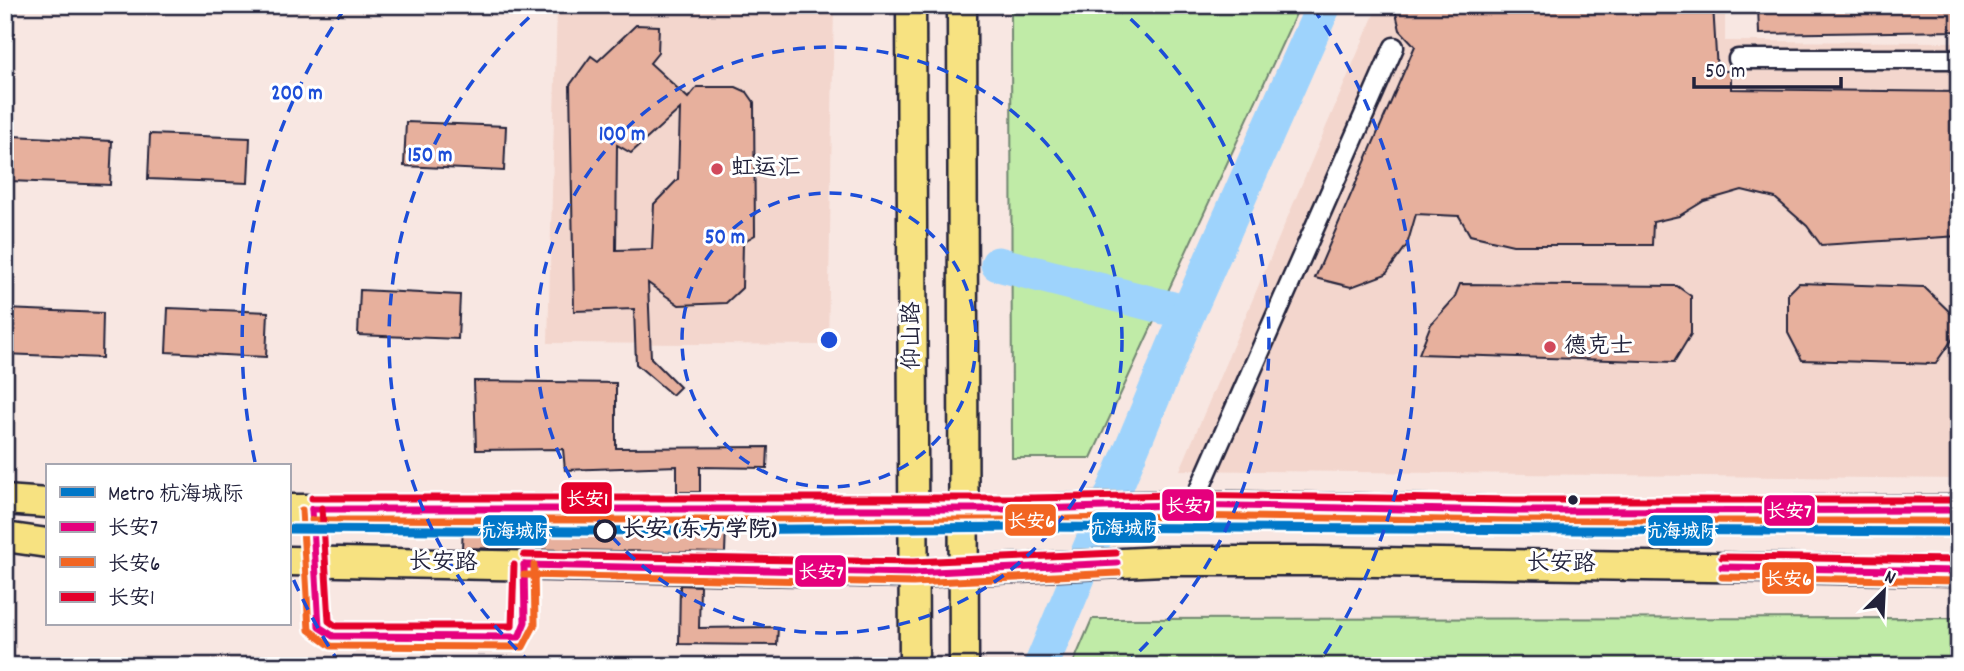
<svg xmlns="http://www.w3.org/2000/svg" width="1964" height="671" font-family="Dekko,'LXGW WenKai TC',sans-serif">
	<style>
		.built { fill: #f3d6cd }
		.green { fill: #c0eba7; stroke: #718671; stroke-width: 2 }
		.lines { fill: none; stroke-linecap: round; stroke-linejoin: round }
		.river { stroke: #9ed3fc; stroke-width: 35 }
		.building { fill: #e7b09d; stroke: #22223b; stroke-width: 2; fill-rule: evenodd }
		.street-casing { stroke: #22223b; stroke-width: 23 }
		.primary-casing { stroke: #22223b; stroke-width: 33 }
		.street { stroke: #fff; stroke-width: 18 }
		.primary { stroke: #f7e281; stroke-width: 28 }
		.bus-1-casing { stroke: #fff; stroke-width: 12 }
		.bus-2-casing { stroke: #fff; stroke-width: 12 }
		.bus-3-casing { stroke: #fff; stroke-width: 12 }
		.bus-1 { stroke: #e5007d; stroke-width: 7 }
		.bus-2 { stroke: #f26522; stroke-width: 7 }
		.bus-3 { stroke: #e4002b; stroke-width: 7 }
		.metro-1-casing { stroke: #fff; stroke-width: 14 }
		.metro-1 { stroke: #0077c8; stroke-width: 9 }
		.ring { fill: none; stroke: #1d4ed8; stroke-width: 3.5; stroke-dasharray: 12 9 }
		.poi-dot { fill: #d1495b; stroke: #fff; stroke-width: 2.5 }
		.bus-dot { fill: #22223b; stroke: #fff; stroke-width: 2.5 }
		.stop-dot { fill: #fff; stroke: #22223b; stroke-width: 3.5 }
		.labels { text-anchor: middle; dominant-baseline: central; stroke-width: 6; stroke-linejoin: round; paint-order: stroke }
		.poi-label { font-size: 23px; fill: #22223b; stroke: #fff; text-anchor: start }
		.street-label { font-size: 23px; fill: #22223b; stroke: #fff }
		.stop-label { font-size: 23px; font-weight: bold; fill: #22223b; stroke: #fff; text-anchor: start }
		.centre { fill: #1d4ed8; stroke: #fff; stroke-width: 3.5 }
		.ring-label { font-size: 21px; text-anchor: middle; font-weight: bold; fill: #1d4ed8; stroke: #fff; stroke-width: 6; stroke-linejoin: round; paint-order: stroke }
		.line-badge { stroke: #fff; stroke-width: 2.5 }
		.badge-label { font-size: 19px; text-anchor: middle; font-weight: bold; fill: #fff }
	</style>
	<rect width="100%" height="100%" fill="#f8e7e2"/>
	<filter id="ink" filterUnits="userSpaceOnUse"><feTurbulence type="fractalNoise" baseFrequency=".0143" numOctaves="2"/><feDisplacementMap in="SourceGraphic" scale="14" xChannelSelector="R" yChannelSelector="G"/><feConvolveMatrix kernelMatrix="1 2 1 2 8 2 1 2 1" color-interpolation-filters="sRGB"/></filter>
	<g filter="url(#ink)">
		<g class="built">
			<path d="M557,5h277l-6,340 -280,-2z"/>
			<path d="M1378,5h347v36l234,1v437l-779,-9z"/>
		</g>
		<g class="green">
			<path d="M1011,5h289l-209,453h-79z"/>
			<path d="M1959,618v48h-887l20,-47z"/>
		</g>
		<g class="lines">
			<g class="river">
				<path d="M998,264l190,49"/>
				<path d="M1041,666l147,-353 136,-308"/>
			</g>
		</g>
		<g class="building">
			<path d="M1394,5h319l4,66h14v18l228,3v144l-138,9 -14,-19 -32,-28 -33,-8 -38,11 -25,15 -26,6 -1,23h-139l-43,-10 -11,-19 -43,-2 -9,31 -21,29 -35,13 -36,-9 100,-232 -15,-16z"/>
			<path d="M1758,5h201v26l-200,3z"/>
			<path d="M636,25l23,1 -1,27 -8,10 38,35 9,-11h39l11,5 7,10 1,133 -12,7 -1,46 -16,15 -47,2 -31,-22 3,75 29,29 -8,8 -36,-31 -2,-55 -60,2 -4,-226 21,-29 7,5zM680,109l-2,70 -24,25 -2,45 -36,1 1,-105 14,8z"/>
			<path d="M406,122l100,4 -2,45 -100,-5z"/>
			<path d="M150,134l100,4 -2,45 -100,-4z"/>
			<path d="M12,136l100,5 -2,44 -100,-4z"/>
			<path d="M1799,283l125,4 35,34v9l-24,34 -133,-4 -14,-27v-39z"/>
			<path d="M1460,284l217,2 14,10v38l-17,28 -255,-8 12,-30 23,-25z"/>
			<path d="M360,290l100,5 -2,44 -100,-4z"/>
			<path d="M168,308l100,4 -2,45 -100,-5z"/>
			<path d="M5,309l98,4 -1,45 -97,-4z"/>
			<path d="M474,381l142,2v65l152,-1 -1,21 -67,-1v25h-23v-26l-112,4 -2,-21 -87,1z"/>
			<path d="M463,526h263l-1,27 -263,-5z"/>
			<path d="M680,585l20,1 -1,42 79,-1 -1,18 -98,-1z"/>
		</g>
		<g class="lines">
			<defs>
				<g id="street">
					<path d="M1738,59h221"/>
					<path d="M1192,506l202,-459"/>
				</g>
				<g id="primary">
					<path d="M911,5l3,661"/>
					<path d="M962,5l2,661"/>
					<path d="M5,500l42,3"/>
					<path d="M289,509h744l143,-4 339,6 444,-1"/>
					<path d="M5,537l42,6"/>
					<path d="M289,561l624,12 250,-12h152l644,10"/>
				</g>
			</defs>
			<use href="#street" class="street-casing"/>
			<use href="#primary" class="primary-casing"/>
			<use href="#street" class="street"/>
			<use href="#primary" class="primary"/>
			<defs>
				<g id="bus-1">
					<path d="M312,509h721l143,-4 339,6 444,-1"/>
					<path d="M312,509l7,118 14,9 186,1 6,-15 -1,-57"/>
					<path d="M524,565l389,8 204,-10"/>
					<path d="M1722,567l237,4"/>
				</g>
				<g id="bus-2">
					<path d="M302,510l7,120 22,16 192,1 12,-23 -1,-59"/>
					<path d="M312,520h721l143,-4 339,5h444"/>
					<path d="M524,575l389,8 205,-10"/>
					<path d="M1722,577l237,4"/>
				</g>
				<g id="bus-3">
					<path d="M312,498h721l143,-3 339,5h444"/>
					<path d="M322,508l7,113 7,5h176l2,-61"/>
					<path d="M524,555l389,7 203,-9"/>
					<path d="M1722,557l237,3"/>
				</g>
			</defs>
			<use href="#bus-1" class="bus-1-casing"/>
			<use href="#bus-2" class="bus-2-casing"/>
			<use href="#bus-3" class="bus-3-casing"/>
			<use href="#bus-1" class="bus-1"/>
			<use href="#bus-2" class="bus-2"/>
			<use href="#bus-3" class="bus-3"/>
			<defs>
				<path id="metro-1" d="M289,529l301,2 435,-4 934,5"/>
			</defs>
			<use href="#metro-1" class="metro-1-casing"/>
			<use href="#metro-1" class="metro-1"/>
		</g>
	</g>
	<g class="ring">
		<circle cx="829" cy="340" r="147"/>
		<circle cx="829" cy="340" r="293"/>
		<path d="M532 664A440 440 0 0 1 543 5M1115 5A440 440 0 0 1 1126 664"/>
		<path d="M340 664A587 587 0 0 1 291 574M255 462A587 587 0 0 1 345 8M1313 8A587 587 0 0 1 1318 664"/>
	</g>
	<g class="poi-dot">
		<circle cx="717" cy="169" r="7"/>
		<circle cx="1550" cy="347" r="7"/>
	</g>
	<circle class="bus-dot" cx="1573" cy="500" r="6"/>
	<circle class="stop-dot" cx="605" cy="531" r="10"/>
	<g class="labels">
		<g class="poi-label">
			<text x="731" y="169">虹运汇</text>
			<text x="1564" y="347">德克士</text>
		</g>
		<g class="street-label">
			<text transform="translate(913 336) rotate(-90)">仰山路</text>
			<text transform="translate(443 564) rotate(1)">长安路</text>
			<text transform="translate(1561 565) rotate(1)">长安路</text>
		</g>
		<g class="stop-label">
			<text x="622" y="531">长安 (东方学院)</text>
		</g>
	</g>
	<circle cx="829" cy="340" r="10" class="centre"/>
	<g class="ring-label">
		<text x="297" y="99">200 m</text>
		<text x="622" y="140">100 m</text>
		<text x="430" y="161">150 m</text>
		<text x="725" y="243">50 m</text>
	</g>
	<g class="line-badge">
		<rect x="560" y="481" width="53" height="34" rx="7" fill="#e4002b"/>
		<rect x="1161" y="488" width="54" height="34" rx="7" fill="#e5007d"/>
		<rect x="1763" y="494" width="53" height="33" rx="7" fill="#e5007d"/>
		<rect x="1004" y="503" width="53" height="34" rx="7" fill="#f26522"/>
		<rect x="1091" y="511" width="66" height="33" rx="7" fill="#0077c8"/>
		<rect x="482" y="514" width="66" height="33" rx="7" fill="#0077c8"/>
		<rect x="1647" y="514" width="67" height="33" rx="7" fill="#0077c8"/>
		<rect x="794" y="554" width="53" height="34" rx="7" fill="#e5007d"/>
		<rect x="1761" y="561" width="54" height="34" rx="7" fill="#f26522"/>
	</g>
	<g class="badge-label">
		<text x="587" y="505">长安1</text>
		<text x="1188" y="512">长安7</text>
		<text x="1789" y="517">长安7</text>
		<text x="1031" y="527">长安6</text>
		<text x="1124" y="534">杭海城际</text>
		<text x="515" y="537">杭海城际</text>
		<text x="1681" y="537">杭海城际</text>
		<text x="821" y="578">长安7</text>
		<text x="1788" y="585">长安6</text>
	</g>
	<rect width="1964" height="671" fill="none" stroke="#fff" stroke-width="28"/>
	<rect x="14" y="14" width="1936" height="643" fill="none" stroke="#22223b" stroke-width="2.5" filter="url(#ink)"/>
	<rect x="46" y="464" width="245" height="161" fill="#ffffff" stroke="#a7a7b1" stroke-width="2"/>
	<rect x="60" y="487" width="35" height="10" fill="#0077c8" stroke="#a7a7b1" stroke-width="2"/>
	<text x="108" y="500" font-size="21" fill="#22223b">Metro 杭海城际</text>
	<rect x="60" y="522" width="35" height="10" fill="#e5007d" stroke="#a7a7b1" stroke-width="2"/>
	<text x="108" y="534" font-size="21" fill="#22223b">长安7</text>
	<rect x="60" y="557" width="35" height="10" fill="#f26522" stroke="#a7a7b1" stroke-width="2"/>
	<text x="108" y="570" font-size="21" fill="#22223b">长安6</text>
	<rect x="60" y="592" width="35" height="10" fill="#e4002b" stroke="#a7a7b1" stroke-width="2"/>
	<text x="108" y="604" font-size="21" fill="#22223b">长安1</text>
	<g transform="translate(1884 591) rotate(24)" stroke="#ffffff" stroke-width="5" paint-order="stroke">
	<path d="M0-5L12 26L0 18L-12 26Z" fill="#22223b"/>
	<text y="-10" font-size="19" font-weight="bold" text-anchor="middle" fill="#22223b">N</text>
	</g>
	<path d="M1694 77v10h147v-10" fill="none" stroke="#22223b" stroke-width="3.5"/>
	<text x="1705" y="77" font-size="21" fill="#22223b" stroke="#ffffff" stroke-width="5" paint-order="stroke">50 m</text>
</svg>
